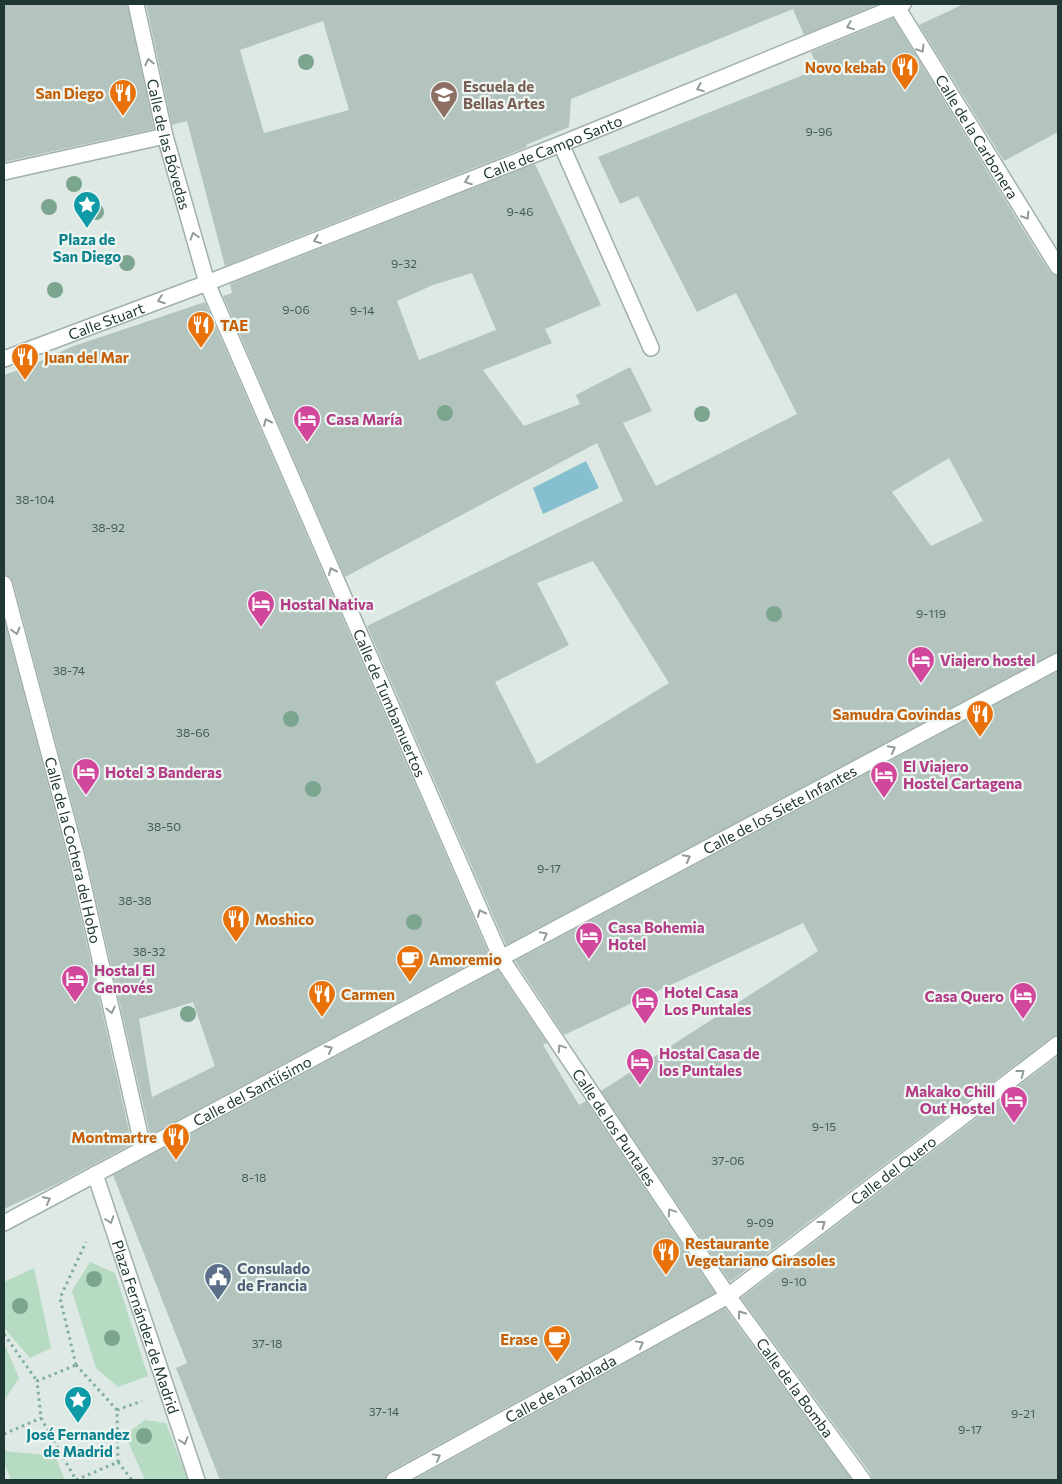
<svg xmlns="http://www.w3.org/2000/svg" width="1062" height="1484" font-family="Commissioner,sans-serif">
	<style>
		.green { fill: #b7dac2 }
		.water { fill: #86bfce }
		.building { fill: #b3c4be; fill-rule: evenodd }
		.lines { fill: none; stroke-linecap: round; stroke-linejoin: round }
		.minor-casing { stroke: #a1b0ac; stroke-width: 18 }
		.path { stroke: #7faca1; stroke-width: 3; stroke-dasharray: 2.5 4; stroke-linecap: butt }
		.minor { stroke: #fff; stroke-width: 15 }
		.tree { fill: #7ca58f }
		.oneway { stroke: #909c99 }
		.labels { text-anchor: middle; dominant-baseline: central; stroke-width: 4.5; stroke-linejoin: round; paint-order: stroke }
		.number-label { font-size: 12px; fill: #455b56 }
		.food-label { font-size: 15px; font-weight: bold; fill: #c56008; stroke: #eef6f2; text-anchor: start }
		.education-label { font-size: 15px; font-weight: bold; fill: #785e54; stroke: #eef6f2; text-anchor: start }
		.street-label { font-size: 15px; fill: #203833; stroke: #eef6f2 }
		.culture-label { font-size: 15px; font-weight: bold; fill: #0d838f; stroke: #eef6f2 }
		.hotel-label { font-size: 15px; font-weight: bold; fill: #b23c85; stroke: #eef6f2; text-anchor: start }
		.service-label { font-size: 15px; font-weight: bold; fill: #4e5e75; stroke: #eef6f2; text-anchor: start }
	</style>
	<rect width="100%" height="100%" fill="#dee9e5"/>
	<g class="green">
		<path d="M90,1262l25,11 33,103 -30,11 -22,-19 -24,-77z"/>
		<path d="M34,1268l17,80 -21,10 -26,-30v-46z"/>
		<path d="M4,1343l15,35 -15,23z"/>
		<path d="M145,1420l21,3 22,57h-43l-20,-45z"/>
		<path d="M4,1451l51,5 10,24h-54l-7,-18z"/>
	</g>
	<path class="water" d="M586,461l13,27 -56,26 -10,-26z"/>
	<g class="building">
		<path d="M4,4h123l27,125 -150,33z"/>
		<path d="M146,4h733l-75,31 -11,-26 -222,90 -2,28 -43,18 1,2 -302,119 -38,-145 -15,4zM323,21l26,89 -85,23 -24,-83z"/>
		<path d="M964,4h94v128l-54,29 -85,-136z"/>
		<path d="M893,18l146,237 11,17 8,4v376l-552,293 -139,-319 256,-125 -26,-58 -252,134 -122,-281 9,-3 -2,-9 305,-120 66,141 -56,24 7,14 -69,27 41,56 56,-22 -4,-9 54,-28 22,44 -29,12 33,63 141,-72 -61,-121 -39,19 -59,-116 -18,8 -22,-47 220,-88 -7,-17zM472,273l24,57 -77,30 -22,-59 36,-16zM949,458l34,63 -52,25 -39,-54zM593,561l76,122 -132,81 -42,-82 74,-37 -32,-62z"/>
		<path d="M205,302l284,652 -339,181 -64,-279 -73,-274 -3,-5 -6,-2v-200l26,-9 41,-19zM193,1002l22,64 -63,31 -13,-78z"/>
		<path d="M4,619l64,241 64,284 -75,40 -53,25z"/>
		<path d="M1058,671v364l-6,2 -322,245 -129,-191 217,-140 -15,-28 -239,112 -49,-74z"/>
		<path d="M498,970l49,73 -4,2 36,60 7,-4 129,192 -326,179 -4,8h-165l-44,-112 11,-5 -74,-188z"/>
		<path d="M1058,1056v424h-186l-1,-6 -130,-176z"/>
		<path d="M725,1308l127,172h-439z"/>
	</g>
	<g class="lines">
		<defs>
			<g id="minor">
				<path id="s1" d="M136,4l29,132 42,147 294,675 227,338 135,184"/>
				<path id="s2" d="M895,4l163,263"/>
				<path d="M561,144l90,204"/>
				<path d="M4,172l161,-36"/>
				<path id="s3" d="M4,359l203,-76 354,-139 342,-140"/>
				<path id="s4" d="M4,584l73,274 66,290"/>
				<path id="s5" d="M95,1174l102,306"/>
				<path id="s6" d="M4,1223l1054,-562"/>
				<path id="s7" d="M394,1480l334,-184 330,-252"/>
			</g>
		</defs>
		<use href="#minor" class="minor-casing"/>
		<g class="path">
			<path d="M4,1334l33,47"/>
			<path d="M76,1365l41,45 1,52 -42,18 -35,-62 -4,-37z"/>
			<path d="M76,1365l-16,-67 26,-56"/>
			<path d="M117,1410l25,-9"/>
			<path d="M4,1434l37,-16"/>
			<path d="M118,1462l14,18"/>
		</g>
		<use href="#minor" class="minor"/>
	</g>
	<g class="tree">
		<circle cx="306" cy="62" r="8"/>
		<circle cx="74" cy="184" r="8"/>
		<circle cx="49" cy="207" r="8"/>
		<circle cx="96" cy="212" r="8"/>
		<circle cx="127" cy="263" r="8"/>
		<circle cx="55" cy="290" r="8"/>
		<circle cx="445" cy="413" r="8"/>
		<circle cx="702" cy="414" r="8"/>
		<circle cx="774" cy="614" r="8"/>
		<circle cx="291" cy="719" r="8"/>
		<circle cx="313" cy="789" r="8"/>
		<circle cx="414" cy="922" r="8"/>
		<circle cx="188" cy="1014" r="8"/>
		<circle cx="94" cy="1279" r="8"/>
		<circle cx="20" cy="1306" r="8"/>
		<circle cx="112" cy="1338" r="8"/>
		<circle cx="144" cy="1436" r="8"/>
	</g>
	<defs><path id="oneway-chevron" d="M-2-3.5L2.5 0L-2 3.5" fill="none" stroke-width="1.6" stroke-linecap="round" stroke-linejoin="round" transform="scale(1.25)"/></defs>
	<g class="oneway">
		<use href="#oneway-chevron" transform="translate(850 26) rotate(158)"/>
		<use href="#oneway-chevron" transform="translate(921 49) rotate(58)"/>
		<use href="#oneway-chevron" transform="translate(149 62) rotate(-103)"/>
		<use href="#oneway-chevron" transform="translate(700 88) rotate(158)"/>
		<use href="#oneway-chevron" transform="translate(468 181) rotate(159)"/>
		<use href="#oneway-chevron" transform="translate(1026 216) rotate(58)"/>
		<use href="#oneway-chevron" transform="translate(194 236) rotate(-106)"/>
		<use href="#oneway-chevron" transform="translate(317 240) rotate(159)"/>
		<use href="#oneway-chevron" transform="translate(161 300) rotate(160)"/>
		<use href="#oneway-chevron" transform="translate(267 422) rotate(-114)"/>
		<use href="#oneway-chevron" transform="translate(332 571) rotate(-114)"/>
		<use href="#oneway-chevron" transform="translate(16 631) rotate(75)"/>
		<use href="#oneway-chevron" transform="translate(892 749) rotate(-28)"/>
		<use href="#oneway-chevron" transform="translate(687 858) rotate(-28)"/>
		<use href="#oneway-chevron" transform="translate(481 913) rotate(-114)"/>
		<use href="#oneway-chevron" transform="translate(544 935) rotate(-28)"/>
		<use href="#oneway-chevron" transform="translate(111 1010) rotate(77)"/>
		<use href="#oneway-chevron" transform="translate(561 1048) rotate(-124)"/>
		<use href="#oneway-chevron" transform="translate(329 1049) rotate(-28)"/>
		<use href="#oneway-chevron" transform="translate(1021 1073) rotate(-37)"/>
		<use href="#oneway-chevron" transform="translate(47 1200) rotate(-28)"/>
		<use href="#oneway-chevron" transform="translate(671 1212) rotate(-124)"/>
		<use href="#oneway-chevron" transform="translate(110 1220) rotate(72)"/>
		<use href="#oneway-chevron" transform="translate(822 1224) rotate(-37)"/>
		<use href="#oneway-chevron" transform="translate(741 1314) rotate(-126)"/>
		<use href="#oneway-chevron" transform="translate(640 1344) rotate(-29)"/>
		<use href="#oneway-chevron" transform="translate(184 1441) rotate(72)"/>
		<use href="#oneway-chevron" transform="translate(437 1457) rotate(-29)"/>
	</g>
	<defs>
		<symbol id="restaurant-pin" viewBox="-11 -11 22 30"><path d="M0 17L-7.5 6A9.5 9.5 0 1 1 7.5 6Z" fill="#e8710a" stroke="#eef6f2"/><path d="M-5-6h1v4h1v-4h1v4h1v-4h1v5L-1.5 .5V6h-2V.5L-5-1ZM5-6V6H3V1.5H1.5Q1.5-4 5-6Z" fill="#fff"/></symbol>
		<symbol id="university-pin" viewBox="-11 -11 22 30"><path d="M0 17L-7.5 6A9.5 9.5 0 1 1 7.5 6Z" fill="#8d6e63" stroke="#eef6f2"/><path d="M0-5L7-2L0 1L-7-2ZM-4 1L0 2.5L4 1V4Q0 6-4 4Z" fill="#fff"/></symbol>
		<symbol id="sight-pin" viewBox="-11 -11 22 30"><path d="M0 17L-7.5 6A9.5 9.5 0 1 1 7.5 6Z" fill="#0f9aa8" stroke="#eef6f2"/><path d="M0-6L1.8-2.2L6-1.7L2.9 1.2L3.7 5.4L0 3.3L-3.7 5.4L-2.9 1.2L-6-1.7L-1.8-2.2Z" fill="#fff"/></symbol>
		<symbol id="hotel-pin" viewBox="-11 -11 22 30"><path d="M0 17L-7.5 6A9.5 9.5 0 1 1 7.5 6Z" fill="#d1479c" stroke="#eef6f2"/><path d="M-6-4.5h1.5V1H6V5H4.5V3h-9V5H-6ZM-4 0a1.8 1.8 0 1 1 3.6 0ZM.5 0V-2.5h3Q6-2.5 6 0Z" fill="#fff"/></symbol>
		<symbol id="cafe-pin" viewBox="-11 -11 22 30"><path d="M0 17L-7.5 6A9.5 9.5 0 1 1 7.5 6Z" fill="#e8710a" stroke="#eef6f2"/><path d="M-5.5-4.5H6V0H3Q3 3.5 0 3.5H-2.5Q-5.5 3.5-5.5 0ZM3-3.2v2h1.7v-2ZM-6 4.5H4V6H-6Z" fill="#fff"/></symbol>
		<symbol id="civic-pin" viewBox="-11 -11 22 30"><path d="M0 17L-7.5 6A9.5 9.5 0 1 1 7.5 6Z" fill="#5c6f8a" stroke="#eef6f2"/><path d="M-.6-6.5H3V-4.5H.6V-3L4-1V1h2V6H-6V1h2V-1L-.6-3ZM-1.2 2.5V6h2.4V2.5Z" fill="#fff"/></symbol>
	</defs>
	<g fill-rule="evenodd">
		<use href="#restaurant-pin" x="889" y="51" width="32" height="43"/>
		<use href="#restaurant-pin" x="107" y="77" width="32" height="43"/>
		<use href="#university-pin" x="428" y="79" width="32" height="43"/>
		<use href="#sight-pin" x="71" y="189" width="32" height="43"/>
		<use href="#restaurant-pin" x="185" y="309" width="32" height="43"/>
		<use href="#restaurant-pin" x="9" y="341" width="32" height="43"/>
		<use href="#hotel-pin" x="291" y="403" width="32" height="43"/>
		<use href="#hotel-pin" x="245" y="588" width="32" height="43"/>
		<use href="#hotel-pin" x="905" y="644" width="32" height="43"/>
		<use href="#restaurant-pin" x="964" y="698" width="32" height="43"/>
		<use href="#hotel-pin" x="70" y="756" width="32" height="43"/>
		<use href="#hotel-pin" x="868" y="759" width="32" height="43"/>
		<use href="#restaurant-pin" x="220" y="903" width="32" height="43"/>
		<use href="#hotel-pin" x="573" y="920" width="32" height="43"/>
		<use href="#cafe-pin" x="394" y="943" width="32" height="43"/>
		<use href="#hotel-pin" x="59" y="963" width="32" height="43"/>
		<use href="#restaurant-pin" x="306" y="978" width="32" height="43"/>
		<use href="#hotel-pin" x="1007" y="980" width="32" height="43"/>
		<use href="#hotel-pin" x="629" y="985" width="32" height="43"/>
		<use href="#hotel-pin" x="624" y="1046" width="32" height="43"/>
		<use href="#hotel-pin" x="998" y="1084" width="32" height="43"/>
		<use href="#restaurant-pin" x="160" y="1121" width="32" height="43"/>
		<use href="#restaurant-pin" x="650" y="1236" width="32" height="43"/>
		<use href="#civic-pin" x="202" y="1261" width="32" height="43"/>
		<use href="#cafe-pin" x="541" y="1323" width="32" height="43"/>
		<use href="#sight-pin" x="62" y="1384" width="32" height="43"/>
	</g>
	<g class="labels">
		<g class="number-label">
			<text x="819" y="131">9-96</text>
			<text x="520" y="211">9-46</text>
			<text x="404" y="263">9-32</text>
			<text x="296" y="309">9-06</text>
			<text x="362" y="310">9-14</text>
			<text x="35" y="499">38-104</text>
			<text x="108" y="527">38-92</text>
			<text x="931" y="613">9-119</text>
			<text x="69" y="670">38-74</text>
			<text x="193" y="732">38-66</text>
			<text x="164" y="826">38-50</text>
			<text x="549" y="868">9-17</text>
			<text x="135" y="900">38-38</text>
			<text x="149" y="951">38-32</text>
			<text x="824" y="1126">9-15</text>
			<text x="728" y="1160">37-06</text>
			<text x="254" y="1177">8-18</text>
			<text x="760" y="1222">9-09</text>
			<text x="794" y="1281">9-10</text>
			<text x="267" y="1343">37-18</text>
			<text x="384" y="1411">37-14</text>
			<text x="1023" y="1413">9-21</text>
			<text x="970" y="1429">9-17</text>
		</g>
		<g class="food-label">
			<text x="886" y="67" text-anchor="end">Novo kebab</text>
			<text x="104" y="93" text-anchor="end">San Diego</text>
			<text x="220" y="325">TAE</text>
			<text x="44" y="357">Juan del Mar</text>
			<text x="961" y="714" text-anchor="end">Samudra Govindas</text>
			<text x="255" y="919">Moshico</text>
			<text x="429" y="959">Amoremio</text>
			<text x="341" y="994">Carmen</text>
			<text x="157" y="1137" text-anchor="end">Montmartre</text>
			<text x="685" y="1243">Restaurante<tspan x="685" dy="17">Vegetariano Girasoles</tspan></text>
			<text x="538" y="1339" text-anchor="end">Erase</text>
		</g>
		<g class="education-label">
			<text x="463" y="86">Escuela de<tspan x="463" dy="17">Bellas Artes</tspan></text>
		</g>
		<g class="street-label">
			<text stroke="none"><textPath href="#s2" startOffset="156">Calle de la Carbonera</textPath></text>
			<text stroke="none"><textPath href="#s1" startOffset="144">Calle de las Bóvedas</textPath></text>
			<text stroke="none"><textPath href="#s3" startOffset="588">Calle de Campo Santo</textPath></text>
			<text stroke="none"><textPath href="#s3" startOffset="109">Calle Stuart</textPath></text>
			<text stroke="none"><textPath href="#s1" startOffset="746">Calle de Tumbamuertos</textPath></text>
			<text stroke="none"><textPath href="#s6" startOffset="879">Calle de los Siete Infantes</textPath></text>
			<text stroke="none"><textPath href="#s4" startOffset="275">Calle de la Cochera del Hobo</textPath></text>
			<text stroke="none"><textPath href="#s6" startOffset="281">Calle del Santiísimo</textPath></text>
			<text stroke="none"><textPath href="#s1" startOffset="1228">Calle de los Puntales</textPath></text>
			<text stroke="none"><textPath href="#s7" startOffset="589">Calle del Quero</textPath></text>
			<text stroke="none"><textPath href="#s5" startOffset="161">Plaza Fernández de Madrid</textPath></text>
			<text stroke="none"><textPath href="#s7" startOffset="190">Calle de la Tablada</textPath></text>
			<text stroke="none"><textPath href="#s1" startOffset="1545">Calle de la Bomba</textPath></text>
		</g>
		<g class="culture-label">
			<text x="87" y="239">Plaza de<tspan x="87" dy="17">San Diego</tspan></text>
			<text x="78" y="1434">José Fernandez<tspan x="78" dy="17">de Madrid</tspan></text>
		</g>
		<g class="hotel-label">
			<text x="326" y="419">Casa María</text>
			<text x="280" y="604">Hostal Nativa</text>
			<text x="940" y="660">Viajero hostel</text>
			<text x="903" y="766">El Viajero<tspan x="903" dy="17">Hostel Cartagena</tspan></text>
			<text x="105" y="772">Hotel 3 Banderas</text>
			<text x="608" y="927">Casa Bohemia<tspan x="608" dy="17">Hotel</tspan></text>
			<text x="94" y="970">Hostal El<tspan x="94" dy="17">Genovés</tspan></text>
			<text x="664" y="992">Hotel Casa<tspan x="664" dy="17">Los Puntales</tspan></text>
			<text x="1004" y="996" text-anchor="end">Casa Quero</text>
			<text x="659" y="1053">Hostal Casa de<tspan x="659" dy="17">los Puntales</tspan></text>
			<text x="995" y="1091" text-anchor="end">Makako Chill<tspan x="995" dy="17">Out Hostel</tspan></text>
		</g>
		<g class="service-label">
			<text x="237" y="1268">Consulado<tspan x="237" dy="17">de Francia</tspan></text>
		</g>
	</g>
	<rect width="1062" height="1484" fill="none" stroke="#203833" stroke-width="10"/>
</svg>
